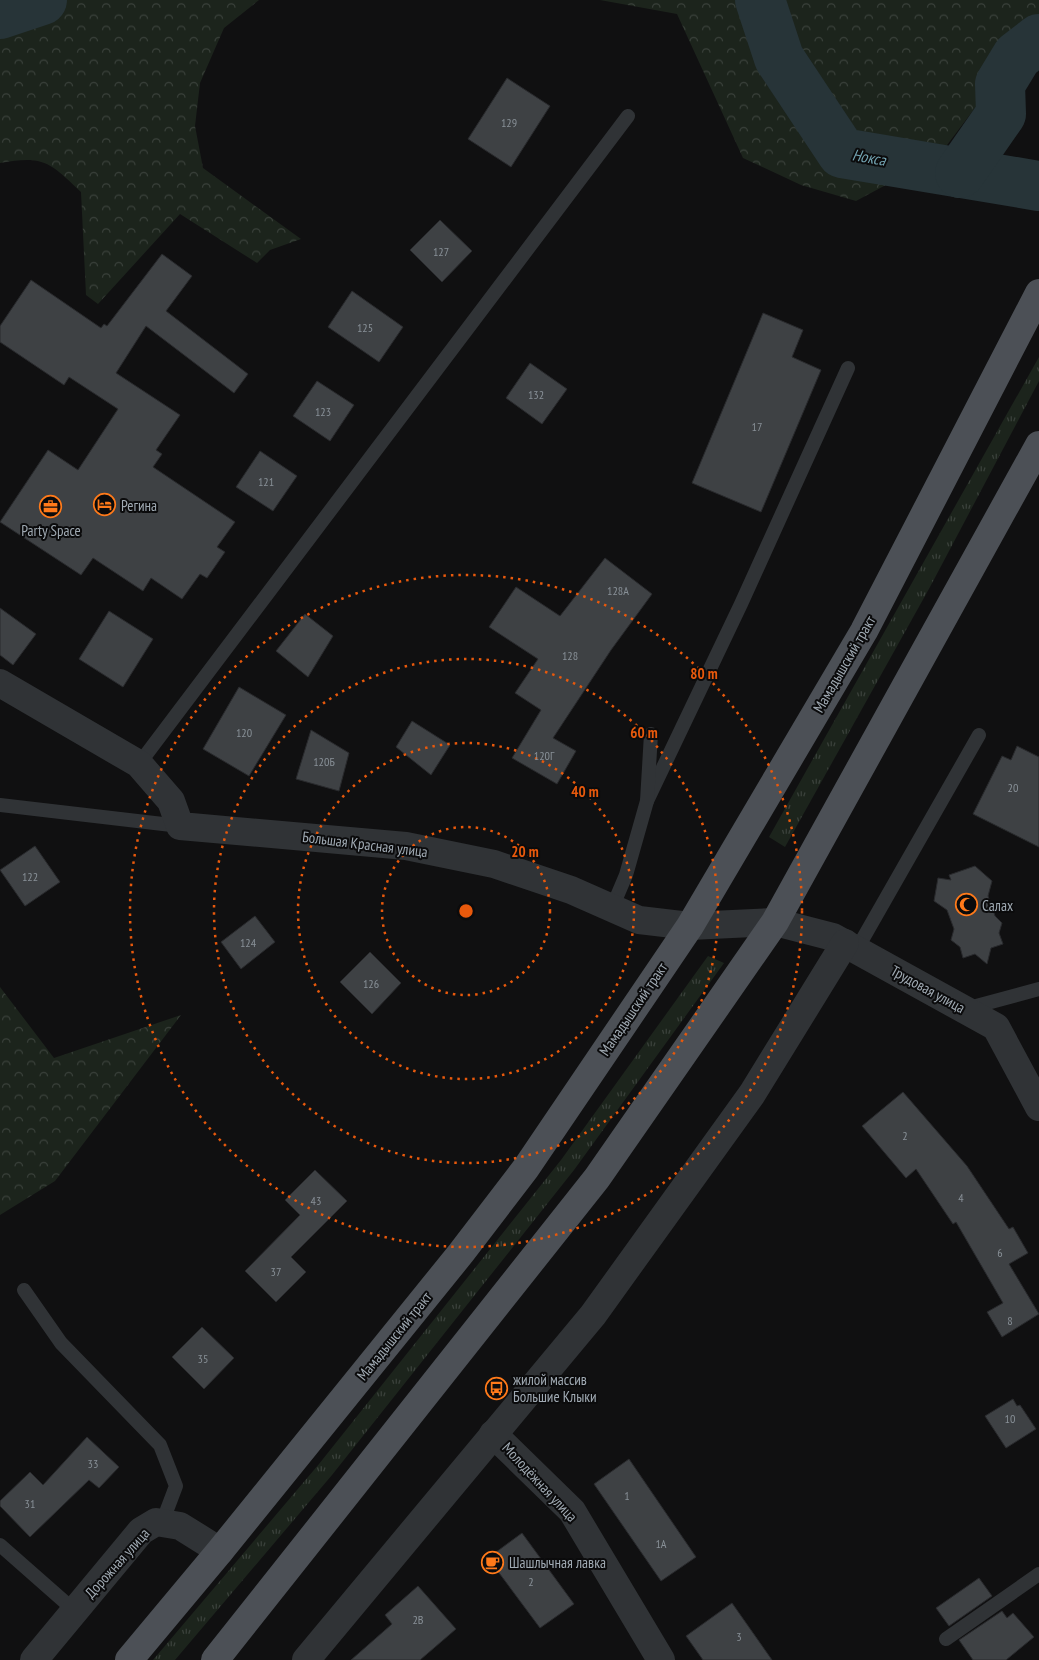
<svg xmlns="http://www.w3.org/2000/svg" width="1039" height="1660" font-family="'PT Sans Narrow',sans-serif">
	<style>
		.grass { fill: url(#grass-tufts) }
		.forest { fill: url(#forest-crowns) }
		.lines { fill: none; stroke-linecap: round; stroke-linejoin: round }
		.river { stroke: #273438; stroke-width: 50 }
		.building { fill: #3e4144; stroke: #292a2d }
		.lane { stroke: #303336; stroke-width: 14 }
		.street { stroke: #303336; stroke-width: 28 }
		.primary { stroke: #4c5056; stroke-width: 28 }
		.ring { fill: none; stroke: #e8590c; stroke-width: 2.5; stroke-dasharray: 2.5 5 }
		.labels { text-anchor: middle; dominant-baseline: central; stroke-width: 4; stroke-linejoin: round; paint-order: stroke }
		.number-label { font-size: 12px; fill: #889097 }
		.poi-label { font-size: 15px; fill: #a0aab3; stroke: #0b0b0c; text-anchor: start }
		.street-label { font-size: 15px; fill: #a0aab3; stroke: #0b0b0c }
		.water-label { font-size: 16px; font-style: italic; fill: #73a4b2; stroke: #0b0b0c }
		.centre { fill: #e8590c; stroke: #0b0b0c; stroke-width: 2.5 }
		.ring-label { font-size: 15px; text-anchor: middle; font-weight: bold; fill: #e8590c; stroke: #0b0b0c; stroke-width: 4; stroke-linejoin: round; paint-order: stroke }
	</style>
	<defs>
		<pattern id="grass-tufts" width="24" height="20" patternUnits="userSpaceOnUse" patternTransform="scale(1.25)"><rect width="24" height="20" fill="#1c241c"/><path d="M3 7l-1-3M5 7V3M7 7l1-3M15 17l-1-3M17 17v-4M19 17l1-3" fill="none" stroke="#3a413b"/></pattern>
		<pattern id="forest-crowns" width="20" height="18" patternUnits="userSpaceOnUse" patternTransform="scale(1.25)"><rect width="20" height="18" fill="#1c241c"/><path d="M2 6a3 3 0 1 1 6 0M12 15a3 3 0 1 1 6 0" fill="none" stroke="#3a413b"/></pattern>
	</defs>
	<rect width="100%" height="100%" fill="#101011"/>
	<g class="grass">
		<path d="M1039,357v24l-109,206 -145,260 -16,-10z"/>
		<path d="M708,956l16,7 -150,207 -242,305 -157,185h-22l166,-196 242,-304z"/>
	</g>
	<g class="forest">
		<path d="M0,0h259l-35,28 -24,55 -5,43 8,42 98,71 -31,11 -13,13 -77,-49 -82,90 -12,-9 -5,-103c-31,-29 -36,-37 -81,-29z"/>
		<path d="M600,0h439v55l-43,25 -58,77 -82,44 -55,-16 -58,-27 -66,-144z"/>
		<path d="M0,987l54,71 127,-43 -126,166 -55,34z"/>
	</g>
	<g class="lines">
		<g class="river">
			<path d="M760,0l19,58 63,95 197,33"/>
			<path d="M0,14l42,-14"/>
			<path d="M960,173l41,-59 -1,-30 17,-28 22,-17"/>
		</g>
	</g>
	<g class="building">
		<path d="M507,78l43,28 -39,61 -43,-28z"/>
		<path d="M440,220l32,31 -30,31 -32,-32z"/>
		<path d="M162,254l30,22 -26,35 82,63 -14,19 -88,-67 -30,47 64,42 -24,35 6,4 -9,13 82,55 -18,25 8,5 -18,26 -7,-4 -18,25 -31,-21 -8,13 -50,-33 -12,17 -81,-53 48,-72 30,20 40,-61 -49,-32 -5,8 -64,-43v-16l31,-46 70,48 3,-4 3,2z"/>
		<path d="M352,291l51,36 -24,35 -51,-35z"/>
		<path d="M763,313l40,17 -11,27 29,13 -60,142 -69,-29z"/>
		<path d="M530,363l37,26 -25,35 -36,-26z"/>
		<path d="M317,381l37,24 -24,36 -37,-25z"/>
		<path d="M260,451l37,25 -24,35 -37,-24z"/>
		<path d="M605,558l47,36 -41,56 -58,88 23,13 -19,33 -45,-26 29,-48 -26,-17 23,-34 -49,-32 27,-40 44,29z"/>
		<path d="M0,608l36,26 -23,31 -13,-10z"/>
		<path d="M109,611l44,28 -30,48 -44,-28z"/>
		<path d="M305,614l28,22 -25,41 -32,-26z"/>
		<path d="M239,687l47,28 -37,61 -46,-27z"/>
		<path d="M412,721l38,24 -19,30 -35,-28z"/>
		<path d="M311,730l38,23 -10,38 -43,-12z"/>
		<path d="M1017,746l22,11v90l-66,-33 29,-58 9,4z"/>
		<path d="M35,846l25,36 -35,24 -25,-36z"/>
		<path d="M975,866l17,15 -4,15 7,20 7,7 -3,10 4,11 -12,4 -4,16 -12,-10 -12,4 -3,-11 -9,-7 3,-11 -7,-19 -13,-9 4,-23 13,2 -2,-5z"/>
		<path d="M255,916l20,26 -34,27 -20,-27z"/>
		<path d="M370,952l31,31 -29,31 -32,-32z"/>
		<path d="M903,1092l64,74 42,63 4,-2 15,26 -19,11 30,50 -37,23 -15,-25 16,-9 -47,-81 -3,2 -37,-55 -10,9 -44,-52z"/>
		<path d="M315,1170l32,31 -56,56 15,15 -30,30 -31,-31 55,-56 -15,-15z"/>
		<path d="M202,1327l32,31 -30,31 -32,-32z"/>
		<path d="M1013,1399l4,7 3,-1 16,24 -30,19 -21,-32z"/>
		<path d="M87,1437l32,30 -20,21 -10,-8 -59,57 -30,-31v-5l30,-29 13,13z"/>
		<path d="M629,1459l67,98 -35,24 -67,-97z"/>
		<path d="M522,1533l52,71 -34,24 -52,-70z"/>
		<path d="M979,1578l13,18 -43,30 -13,-18z"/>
		<path d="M418,1586l38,43 -36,31h-69l41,-36 -7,-9z"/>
		<path d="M732,1603l40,57h-69l-17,-24z"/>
		<path d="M1002,1611l5,7 6,-5 21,24 -28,23h-33l-14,-20z"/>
	</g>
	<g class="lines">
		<g class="lane">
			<path d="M139,764l489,-648"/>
			<path d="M647,801l94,-197 107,-236"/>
			<path d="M0,805l180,21"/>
			<path d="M612,908l14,-33 21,-74 4,-67"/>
			<path d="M857,949l122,-214"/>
			<path d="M965,1009l74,-20"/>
			<path d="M24,1290l37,53 99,102 16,41 -14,37"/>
			<path d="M0,1545l75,66"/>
			<path d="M946,1639l93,-65"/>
		</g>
		<g class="street">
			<path d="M0,683l139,81 32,37 9,25 226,20 88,18 77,26 68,30 51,6 85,-4 58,15 163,90 43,80"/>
			<path d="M493,1434l79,77 89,149"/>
			<path d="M34,1660l107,-129 15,-9 24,4 40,25"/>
			<path d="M306,1660l287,-345 159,-221 93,-151"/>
		</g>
		<g class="primary">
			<path d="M129,1660l91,-109 241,-298 65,-85 164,-242 174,-295 175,-338"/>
			<path d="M215,1660l382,-482 178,-256 264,-477"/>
		</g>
	</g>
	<g class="ring">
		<circle cx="466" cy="911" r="84"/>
		<circle cx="466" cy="911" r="168"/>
		<circle cx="466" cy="911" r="252"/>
		<circle cx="466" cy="911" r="336"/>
	</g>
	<defs>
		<symbol id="hotel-ring" viewBox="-11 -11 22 22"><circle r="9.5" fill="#0b0b0c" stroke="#ff7a1a" stroke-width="1.5"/><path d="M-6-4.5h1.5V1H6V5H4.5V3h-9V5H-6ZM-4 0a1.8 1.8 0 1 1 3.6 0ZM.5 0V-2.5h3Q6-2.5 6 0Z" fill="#ff7a1a"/></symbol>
		<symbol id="office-ring" viewBox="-11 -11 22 22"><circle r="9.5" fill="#0b0b0c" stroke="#ff7a1a" stroke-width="1.5"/><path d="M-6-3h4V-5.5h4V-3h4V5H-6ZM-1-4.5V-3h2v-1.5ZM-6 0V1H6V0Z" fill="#ff7a1a"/></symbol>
		<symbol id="mosque-ring" viewBox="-11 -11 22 22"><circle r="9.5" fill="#0b0b0c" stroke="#ff7a1a" stroke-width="1.5"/><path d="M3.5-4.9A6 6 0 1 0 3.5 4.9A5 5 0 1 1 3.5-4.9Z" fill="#ff7a1a"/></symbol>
		<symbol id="bus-ring" viewBox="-11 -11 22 22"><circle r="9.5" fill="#0b0b0c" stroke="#ff7a1a" stroke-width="1.5"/><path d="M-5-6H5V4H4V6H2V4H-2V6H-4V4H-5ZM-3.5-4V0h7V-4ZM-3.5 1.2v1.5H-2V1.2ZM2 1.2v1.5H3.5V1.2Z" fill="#ff7a1a"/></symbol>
		<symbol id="cafe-ring" viewBox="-11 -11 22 22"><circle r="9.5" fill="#0b0b0c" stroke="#ff7a1a" stroke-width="1.5"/><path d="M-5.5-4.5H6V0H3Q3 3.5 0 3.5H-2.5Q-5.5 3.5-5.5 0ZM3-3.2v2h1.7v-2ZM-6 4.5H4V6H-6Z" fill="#ff7a1a"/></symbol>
	</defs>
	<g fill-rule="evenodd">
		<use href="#hotel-ring" x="92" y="492" width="25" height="25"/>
		<use href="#office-ring" x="38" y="494" width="25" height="25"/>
		<use href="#mosque-ring" x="954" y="892" width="25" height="25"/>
		<use href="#bus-ring" x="484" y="1376" width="25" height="25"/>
		<use href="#cafe-ring" x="480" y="1550" width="25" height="25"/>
	</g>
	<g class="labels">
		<g class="number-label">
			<text x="509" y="122">129</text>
			<text x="441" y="251">127</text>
			<text x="365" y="327">125</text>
			<text x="536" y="394">132</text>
			<text x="323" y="411">123</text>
			<text x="757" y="426">17</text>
			<text x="266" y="481">121</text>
			<text x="618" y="590">128А</text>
			<text x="570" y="655">128</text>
			<text x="244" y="732">120</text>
			<text x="544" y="755">120Г</text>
			<text x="324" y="761">120Б</text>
			<text x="1013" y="787">20</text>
			<text x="30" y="876">122</text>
			<text x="248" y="942">124</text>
			<text x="371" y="983">126</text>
			<text x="905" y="1135">2</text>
			<text x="961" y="1197">4</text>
			<text x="316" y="1200">43</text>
			<text x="1000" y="1252">6</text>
			<text x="276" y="1271">37</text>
			<text x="1010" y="1320">8</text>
			<text x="203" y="1358">35</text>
			<text x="1010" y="1418">10</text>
			<text x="93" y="1463">33</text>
			<text x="627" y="1495">1</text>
			<text x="30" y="1503">31</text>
			<text x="661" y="1543">1А</text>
			<text x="531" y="1581">2</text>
			<text x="418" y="1619">2В</text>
			<text x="739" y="1636">3</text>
		</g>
		<g class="poi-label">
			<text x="121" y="505">Регина</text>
			<text x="51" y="530" text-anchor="middle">Party Space</text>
			<text x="982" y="905">Салах</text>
			<text x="513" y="1379">жилой массив<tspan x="513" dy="17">Большие Клыки</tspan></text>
			<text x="509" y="1562">Шашлычная лавка</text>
		</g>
		<g class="street-label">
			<text transform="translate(844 664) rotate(-60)">Мамадышский тракт</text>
			<text transform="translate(365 844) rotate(7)">Большая Красная улица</text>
			<text transform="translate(928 989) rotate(29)">Трудовая улица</text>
			<text transform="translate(633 1009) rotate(-56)">Мамадышский тракт</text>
			<text transform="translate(394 1336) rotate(-51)">Мамадышский тракт</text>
			<text transform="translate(540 1482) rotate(47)">Молодёжная улица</text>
			<text transform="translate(117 1563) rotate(-48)">Дорожная улица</text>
		</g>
		<g class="water-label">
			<text transform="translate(869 157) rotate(10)">Нокса</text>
		</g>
	</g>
	<circle cx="466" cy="911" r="8" class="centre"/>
	<g class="ring-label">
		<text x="704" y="679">80 m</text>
		<text x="644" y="738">60 m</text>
		<text x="585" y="797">40 m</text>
		<text x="525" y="857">20 m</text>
	</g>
</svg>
